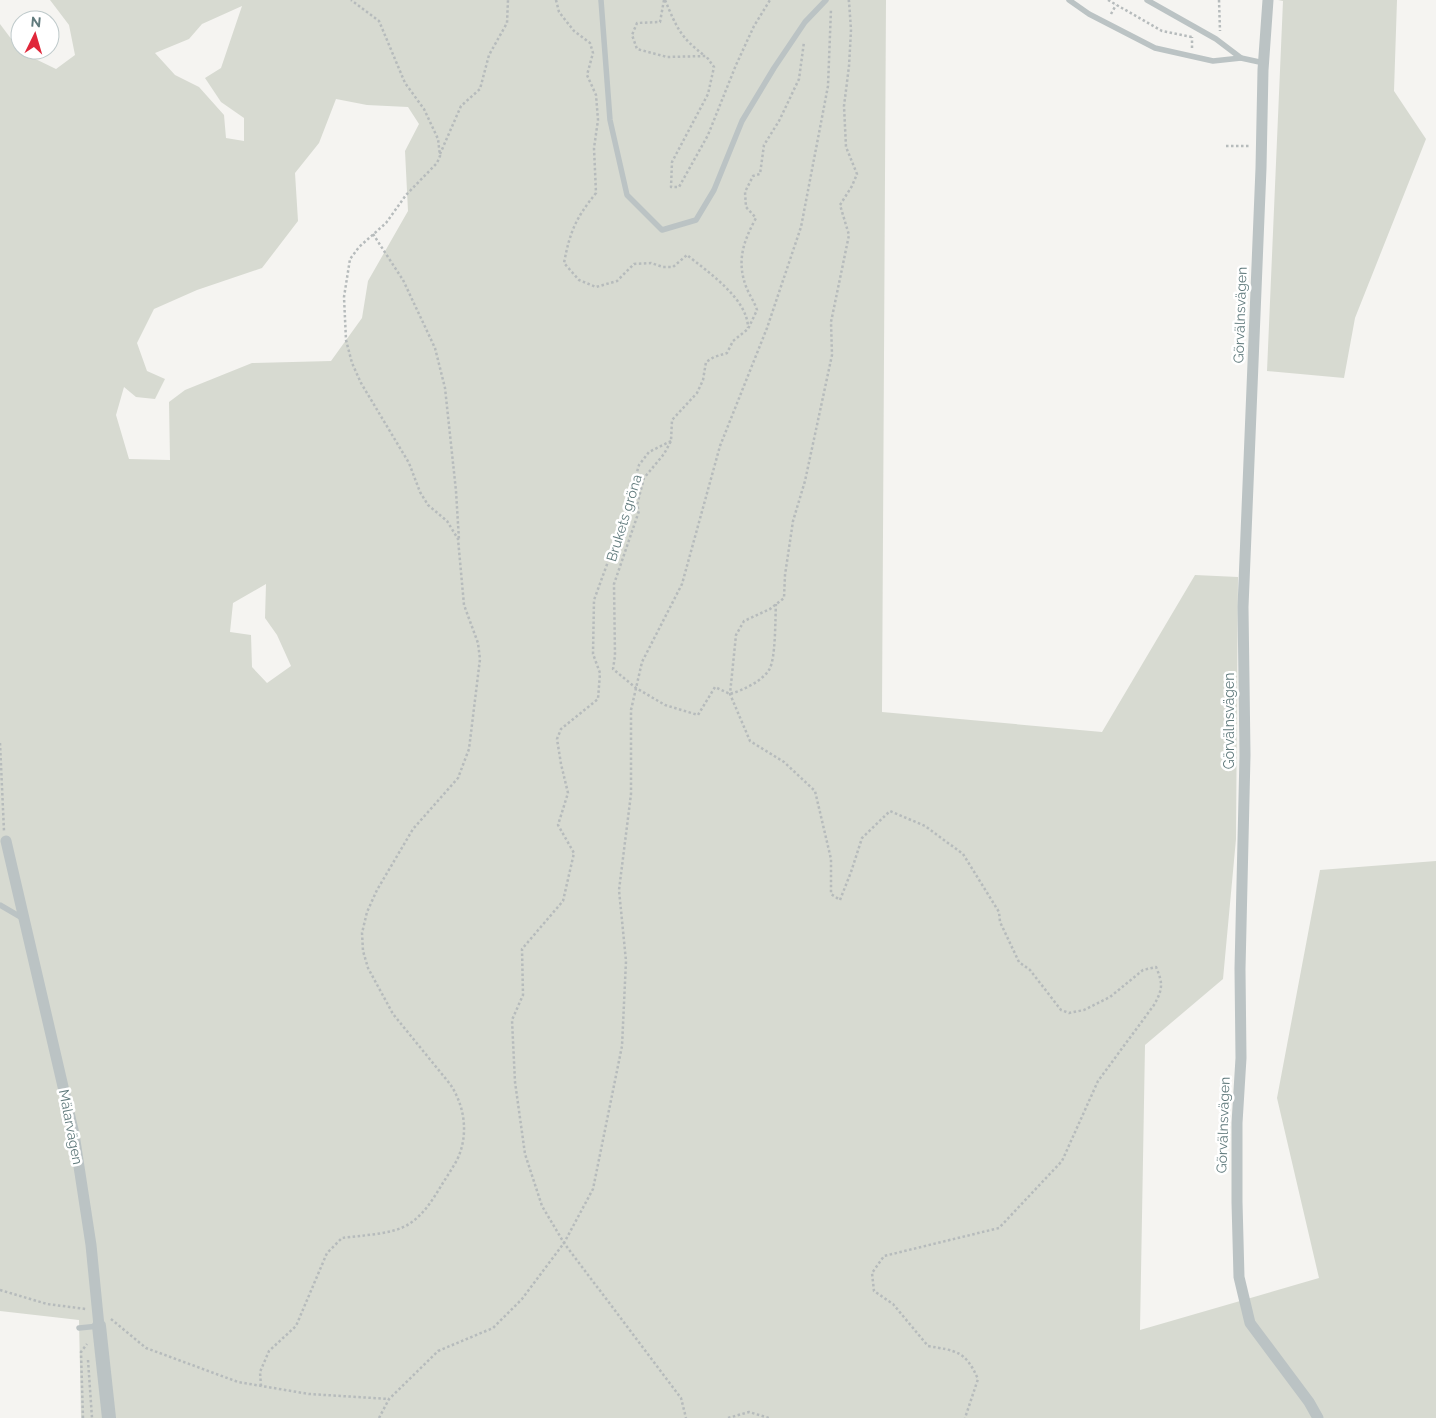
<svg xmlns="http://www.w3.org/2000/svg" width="1436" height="1418" font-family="Raleway,sans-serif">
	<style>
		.green { fill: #d7dad1; fill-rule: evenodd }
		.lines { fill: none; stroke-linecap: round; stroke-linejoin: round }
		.path { stroke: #b6bbbc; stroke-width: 2.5; stroke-dasharray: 2.5 2.5; stroke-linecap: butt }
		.service { stroke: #bbc3c4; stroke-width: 5.5 }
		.minor { stroke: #bbc3c4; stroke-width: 11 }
		.tertiary { stroke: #bbc3c4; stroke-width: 14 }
		.labels { text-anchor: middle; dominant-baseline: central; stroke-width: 5; stroke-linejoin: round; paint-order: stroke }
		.street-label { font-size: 14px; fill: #607a7c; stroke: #fff }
	</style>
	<rect width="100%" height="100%" fill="#f5f4f1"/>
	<g class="green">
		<path d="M50,0h836l-4,712 220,20 93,-157 43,2 -2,262 -13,140 -78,66 -5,285 179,-52 -42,-180 43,-228 116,-9v557h-1355l-2,-98 -79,-9v-1287l21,28 35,17 19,-14 -6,-30zM242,6l-21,62 -16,10 16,24 23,16v23l-18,-3 -2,-23 -25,-28 -24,-12 -20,-22 34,-14 13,-15zM336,99l31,6 41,2 11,17 -14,27 3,60 -40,70 -6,37 -31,43 -79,2 -67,27 -16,12 1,58 -41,-1 -13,-44 8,-28 12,10 19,2 10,-20 -18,-8 -10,-28 17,-34 43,-19 65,-22 36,-47 -3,-48 24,-30zM266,584l-1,34 12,17 14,31 -24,17 -15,-16 -1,-32 -21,-3 3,-29z"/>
		<path d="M1278,0h119l-3,91 32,48 -71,179 -11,60 -77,-7 16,-370z"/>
	</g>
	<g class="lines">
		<g class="path">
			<path d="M556,0l3,12 15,19 16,12 3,10 -6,22 9,20 2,25 -4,28 2,45c-20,25 -26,38 -32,70l15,17 17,7 21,-6 17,-17 17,-1 12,4h10l14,-12c21,17 61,44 61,73"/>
			<path d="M664,0l-4,22 -23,1 -5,12 5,14 30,8 39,-1 8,11 -6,27 -36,68 -1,25h8l29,-52 28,-70 18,-39 16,-26"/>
			<path d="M665,0c12,28 15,37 40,56"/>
			<path d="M848,0l1,1 2,29 -2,36 -5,40 2,41 11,27 -5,12 -12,19 9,30 -18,87 1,33 -27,126 -12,40 -8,54 -1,23 -14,11 -26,12 -8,14 -6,59 20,47 34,21 31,29 16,68v35l9,6 11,-28 11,-34 28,-27 35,15 38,28 36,58 1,10 19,40 11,8 31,40 8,3 15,-3 26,-13 33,-27 13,-3c7,16 7,22 -2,38l-56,76 -36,80 -63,67 -115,28 -12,17 2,18 19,13 35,42c28,5 37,4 50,33l-13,39"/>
			<path d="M1108,0l54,31 30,6"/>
			<path d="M1219,0l1,31"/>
			<path d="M1111,14l5,-9"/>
			<path d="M1192,48v-11"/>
			<path d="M1226,146h24"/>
			<path d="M440,154l21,-48 19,-17 9,-34 18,-32 1,-23"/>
			<path d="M373,234l30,46 32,68 10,40 11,103 3,49"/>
			<path d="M671,441l-22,11 -10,13 -14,50 -31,85 -1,54 7,19 -2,26 -37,30 -4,10 4,25 7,29 -10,32 16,28 -11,48 -41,48 1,46 -11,25 3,62 10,72 17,52 22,37 117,155 5,20"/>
			<path d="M776,604c-1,15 0,55 -7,66 -8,12 -26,20 -39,24l-15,-7 -17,28 -33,-10 -29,-17 -23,-19 2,-13 -1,-72 25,-73 -2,-6 7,-27 20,-24 7,-13 1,-21 25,-27 6,-13 3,-18 8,-5 13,-4 6,-12 15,-12 9,-19c-2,-7 -7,-14 -10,-21 -11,-27 -4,-47 9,-71l-10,-11 -1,-15 8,-16 7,-2 4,-29 15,-24 20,-42 5,-37"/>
			<path d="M0,743l4,88"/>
			<path d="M0,1290l47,14 39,5"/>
			<path d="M111,1319l35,29 92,34 71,12 80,5"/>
			<path d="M88,1360l4,58"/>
			<path d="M261,1386l-1,-14 9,-21 27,-25 31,-73 15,-15c19,-3 50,-3 67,-14 14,-9 23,-23 32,-38 5,-8 11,-17 16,-26 12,-25 8,-54 -7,-76l-57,-70 -25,-46 -5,-17 -1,-18 5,-21 10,-22 36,-61 45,-51 11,-29 11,-90 -2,-16 -14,-38 -6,-66 -11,-18 -19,-16 -8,-13 -11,-29 -48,-80 -9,-20 -6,-23 -2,-43 6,-38 9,-12 27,-24 20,-28 31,-32 3,-7 -2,-17 -14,-30 -19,-26 -26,-62 -28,-21"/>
			<path d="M83,1418l-2,-66 6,-8"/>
			<path d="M379,1418l10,-19 49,-48 55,-23 29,-29 42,-56 29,-54 29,-143 4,-85 -7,-71 12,-96v-84l11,-48 40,-78 38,-138 47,-118 34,-101 27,-141 3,-77"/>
			<path d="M728,1418l21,-6 20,6"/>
		</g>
		<g class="service">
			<path d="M601,0l9,120 17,75 35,35 34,-10 18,-30 28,-69 32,-53 31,-46 21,-22"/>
			<path d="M1069,0l20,14 66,34 58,13 28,-3"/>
			<path d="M1147,0l69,39 25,19 23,5"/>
			<path d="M0,905l24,14"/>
			<path d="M79,1328l20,-2"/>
		</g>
		<g class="minor">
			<path d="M1268,0l-5,70 -2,98 -18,439 2,148 -5,214 1,89 -4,65v79l2,75 11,46 59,79 9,16"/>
			<path d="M6,841l68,293 17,111 8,81"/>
		</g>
		<path class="tertiary" d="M99,1326l10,92"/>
	</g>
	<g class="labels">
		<g class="street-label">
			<text transform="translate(1240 315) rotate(-88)">Görvälnsvägen</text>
			<text transform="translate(624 518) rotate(-73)">Brukets gröna</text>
			<text transform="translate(1229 721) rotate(-90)">Görvälnsvägen</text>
			<text transform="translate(1223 1125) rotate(-88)">Görvälnsvägen</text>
			<text transform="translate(71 1127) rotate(79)">Mälarvägen</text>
		</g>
	</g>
	<g transform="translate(35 35) rotate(5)"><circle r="24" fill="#ffffff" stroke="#bfcacb"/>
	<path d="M0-4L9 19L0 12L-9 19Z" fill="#e0273a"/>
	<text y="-8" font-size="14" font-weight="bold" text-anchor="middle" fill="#607a7c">N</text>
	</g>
</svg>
